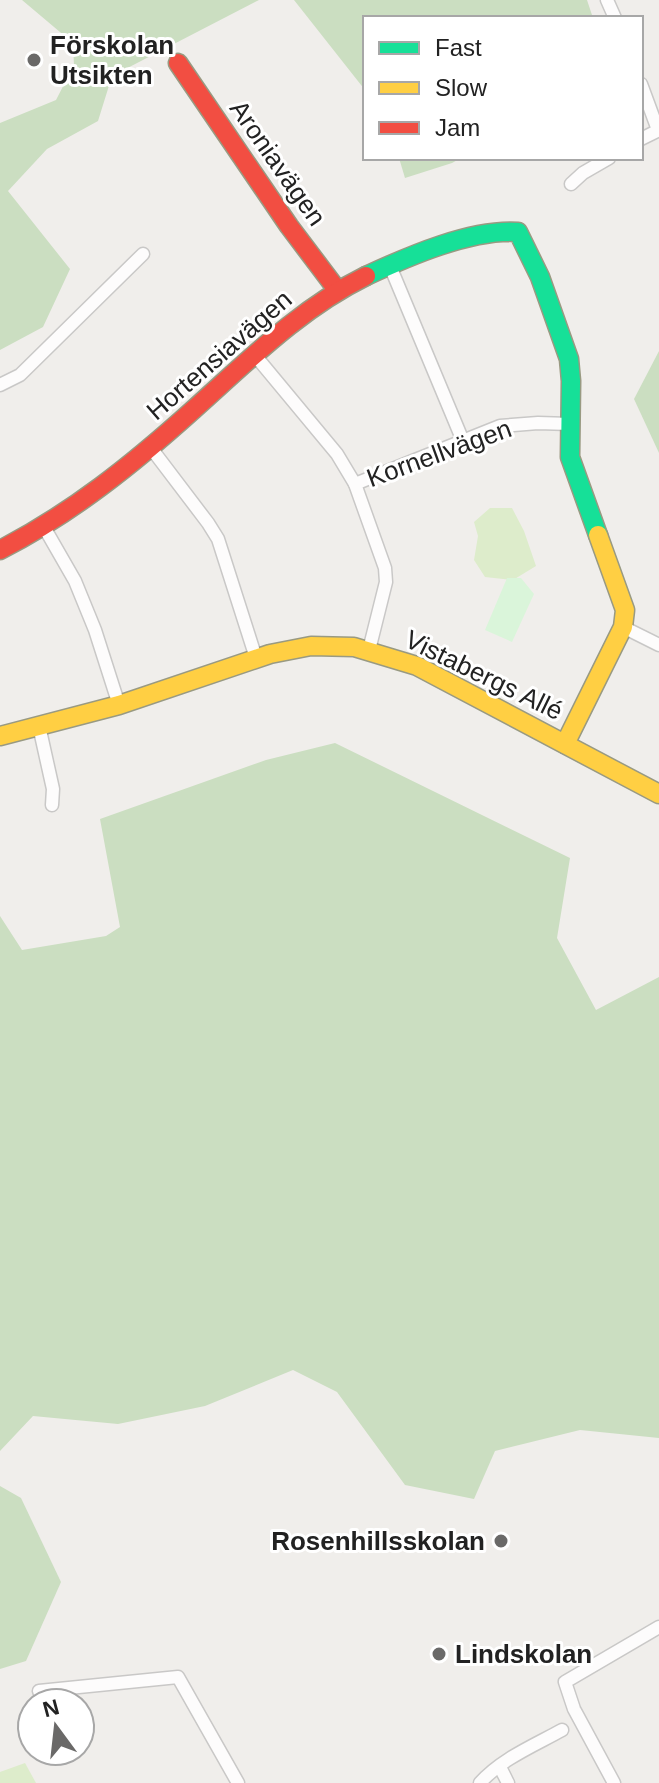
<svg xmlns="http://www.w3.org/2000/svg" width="659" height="1783" font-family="Arial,sans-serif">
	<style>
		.grass { fill: #ddeccb }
		.forest { fill: #cbdec1 }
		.park { fill: #daf5da }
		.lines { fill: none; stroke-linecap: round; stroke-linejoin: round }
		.street-casing { stroke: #c9c8c7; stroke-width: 15 }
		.fast-casing { stroke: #999a82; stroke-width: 21 }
		.slow-casing { stroke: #999a82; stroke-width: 21 }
		.jam-casing { stroke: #999a82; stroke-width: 21 }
		.street { stroke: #fdfcfc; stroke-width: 12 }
		.fast { stroke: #16e098; stroke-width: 18 }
		.slow { stroke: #ffcf43; stroke-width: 18 }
		.jam { stroke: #f24e42; stroke-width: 18 }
		.poi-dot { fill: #6a6968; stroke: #fff; stroke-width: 3 }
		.labels { text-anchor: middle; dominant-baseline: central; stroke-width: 6; stroke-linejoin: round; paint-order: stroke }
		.poi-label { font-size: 26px; font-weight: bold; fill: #222; stroke: #fff; text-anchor: start }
		.street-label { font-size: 26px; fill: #222; stroke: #fff }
	</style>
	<rect width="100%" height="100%" fill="#f0eeeb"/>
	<g class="grass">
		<path d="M490,508h22l12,23 12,35 -23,14 -28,-3 -11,-17 4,-24 -4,-14z"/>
		<path d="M25,1763l11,20h-36v-11z"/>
	</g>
	<g class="forest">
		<path d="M22,0h237l-147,76 -14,45 -51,28 -39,42 62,78 -27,58 -43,23v-227l56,-23 18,-35 -1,-22z"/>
		<path d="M294,0h293l6,18h-228v72z"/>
		<path d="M399,158h62l-9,5 -47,15z"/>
		<path d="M659,351v102l-25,-54z"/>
		<path d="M335,743l235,115 -13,80 39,72 63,-33v461l-79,-8 -85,21 -21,48 -69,-14 -68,-93 -44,-22 -88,36 -87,18 -85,-8 -33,35v-535l22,34 84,-14 14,-9 -20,-108 166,-59z"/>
		<path d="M0,1486l21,12 40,84 -35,79 -26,8z"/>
	</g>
	<path class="park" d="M507,578h14l13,16 -22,48 -27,-12z"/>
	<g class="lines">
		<defs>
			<g id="street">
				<path d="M607,0l8,18"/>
				<path d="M641,84l17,46"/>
				<path d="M641,139l18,-9"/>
				<path d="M571,184l12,-11 26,-15"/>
				<path d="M390,266l73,175"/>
				<path d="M254,354l83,100 18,30 30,84 1,14 -17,68"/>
				<path d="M0,385l20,-10 123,-121"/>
				<path d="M151,448l57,75 10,16 38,119"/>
				<path d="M355,484l145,-58 38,-3 32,1"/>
				<path d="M44,527l31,54 20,49 24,75"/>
				<path d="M623,627l36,18"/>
				<path d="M39,726l14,63 -1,16"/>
				<path d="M39,1691l139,-14 60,106"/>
				<path d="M500,1767l8,16"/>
				<path d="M480,1783c21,-24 55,-38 82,-53"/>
				<path d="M614,1783l-40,-74 -9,-27 94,-55"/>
			</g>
			<path id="fast" d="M366,276c43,-20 105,-47 152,-44l22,45 29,82 2,22 -1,76 28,78"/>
			<g id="slow">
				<path d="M0,736l119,-31 151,-51 41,-8 43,1 63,19 242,128"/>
				<path d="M565,744l58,-117 2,-17 -27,-75"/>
			</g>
			<g id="jam">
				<path d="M178,63l111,163 49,65"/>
				<path d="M0,550c72,-37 133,-86 193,-140 55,-49 106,-101 173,-134"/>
			</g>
		</defs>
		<use href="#street" class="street-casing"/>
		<use href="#fast" class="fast-casing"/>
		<use href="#slow" class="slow-casing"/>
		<use href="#jam" class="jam-casing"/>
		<use href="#street" class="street"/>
		<use href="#fast" class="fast"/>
		<use href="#slow" class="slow"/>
		<use href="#jam" class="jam"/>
	</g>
	<g class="poi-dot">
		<circle cx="34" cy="60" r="8"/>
		<circle cx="501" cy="1541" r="8"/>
		<circle cx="439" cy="1654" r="8"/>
	</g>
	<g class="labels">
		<g class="poi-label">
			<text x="50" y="45">Förskolan<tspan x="50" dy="30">Utsikten</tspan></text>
			<text x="485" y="1541" text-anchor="end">Rosenhillsskolan</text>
			<text x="455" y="1654">Lindskolan</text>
		</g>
		<g class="street-label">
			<text transform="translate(278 163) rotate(55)">Aroniavägen</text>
			<text transform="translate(219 355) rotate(-41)">Hortensiavägen</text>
			<text transform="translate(439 453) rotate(-20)">Kornellvägen</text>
			<text transform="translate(484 675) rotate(26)">Vistabergs Allé</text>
		</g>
	</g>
	<rect x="363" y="16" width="280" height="144" fill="#ffffff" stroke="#a7a7a7" stroke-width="2"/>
	<rect x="379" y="42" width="40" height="12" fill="#16e098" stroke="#a7a7a7" stroke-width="2"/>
	<text x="435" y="56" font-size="24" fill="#222222">Fast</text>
	<rect x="379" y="82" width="40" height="12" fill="#ffcf43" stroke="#a7a7a7" stroke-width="2"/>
	<text x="435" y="96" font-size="24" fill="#222222">Slow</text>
	<rect x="379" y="122" width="40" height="12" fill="#f24e42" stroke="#a7a7a7" stroke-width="2"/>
	<text x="435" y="136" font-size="24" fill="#222222">Jam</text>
	<g transform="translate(56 1727) rotate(345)"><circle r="38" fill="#ffffff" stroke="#a7a7a7" stroke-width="2"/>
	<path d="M0-6L14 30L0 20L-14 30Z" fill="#6a6968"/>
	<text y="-12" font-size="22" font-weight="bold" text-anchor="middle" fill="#222222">N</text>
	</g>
</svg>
